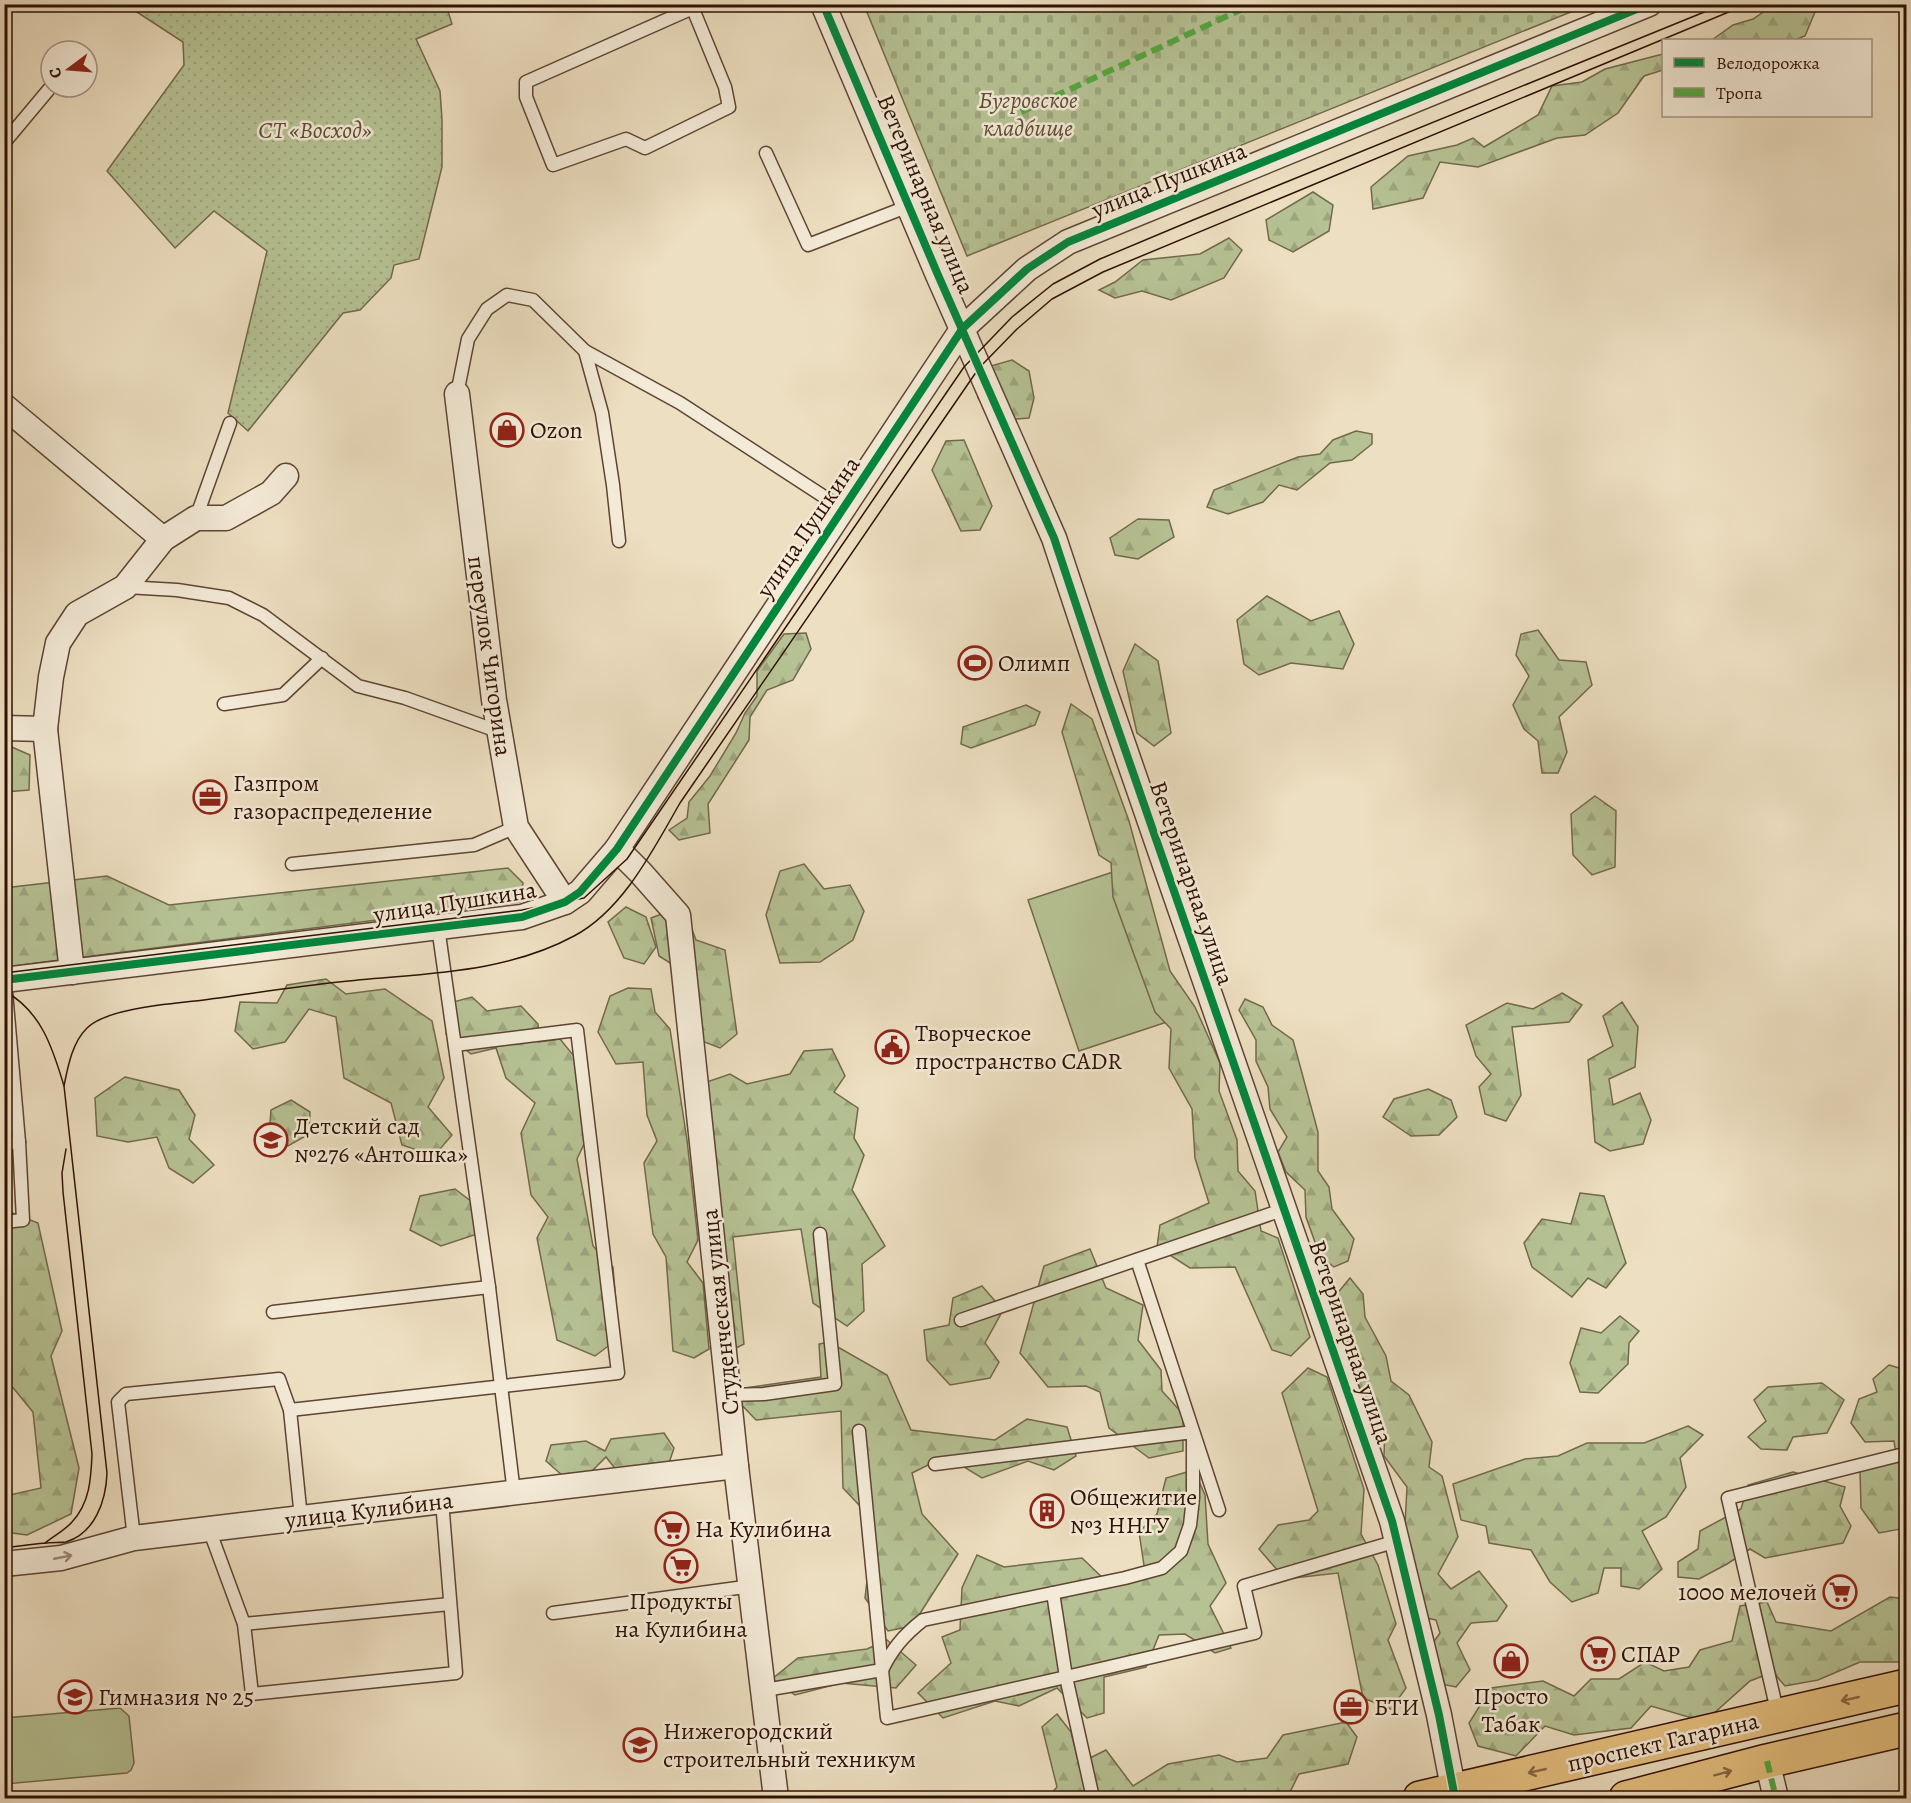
<svg xmlns="http://www.w3.org/2000/svg" width="1911" height="1803" viewBox="0 0 1911 1803" font-family="Alegreya,serif">
	<defs>
		<pattern id="forest-firs" width="22" height="20" patternUnits="userSpaceOnUse" patternTransform="scale(1.5)"><rect width="22" height="20" fill="#b6c294"/><path d="M5 1l3.5 6h-7zM16 11l3.5 6h-7z" fill="#9da67e"/></pattern>
		<pattern id="cemetery-stones" width="16" height="16" patternUnits="userSpaceOnUse" patternTransform="scale(1.5)"><rect width="16" height="16" fill="#b6c294"/><path d="M2 7V4a2 2 0 0 1 4 0v3zM10 15v-3a2 2 0 0 1 4 0v3z" fill="#9da67e"/></pattern>
		<pattern id="park-dots" width="8" height="8" patternUnits="userSpaceOnUse" patternTransform="scale(1.5)"><rect width="8" height="8" fill="#b6c294"/><path d="M2 2h.1M6 6h.1" fill="none" stroke="#9da67e" stroke-width="1.8" stroke-linecap="round"/></pattern>
	</defs>
	<rect width="100%" height="100%" fill="#eddfc1"/>
	<filter id="stains"><feTurbulence type="fractalNoise" baseFrequency=".00333" numOctaves="4"/><feColorMatrix values="0 0 0 0 .2 0 0 0 0 .09 0 0 0 0 .02 0 0 0 .5 -.17"/></filter>
	<radialGradient id="worn" r=".72"><stop offset=".6" stop-color="#630" stop-opacity="0"/><stop offset="1" stop-color="#630" stop-opacity=".3"/></radialGradient>
	<g fill="#b6c294" stroke="#72694c" stroke-width="1.5">
		<path d="M1116 871 1167 1022 1079 1051 1028 900Z"/>
		<path d="M120 1708 129 1716 134 1763 131 1770 127 1773 5 1784V1718Z"/>
	</g>
	<g fill="url(#forest-firs)" stroke="#72694c" stroke-width="1.5">
		<path d="M1775 4 1812 5 1815 12 1805 36 1794 40H1712L1733 25 1753 19Z"/>
		<path d="M1663 54V70L1644 76 1618 113 1585 135 1557 138 1478 167 1440 162 1423 198 1373 209 1371 187 1408 156 1457 145 1473 138 1484 147 1538 115 1552 86 1582 82 1605 69Z"/>
		<path d="M1313 192 1333 205 1329 231 1293 252 1269 240 1266 220Z"/>
		<path d="M1229 238 1242 250 1224 278 1171 300 1142 291 1115 298 1099 290 1115 282 1143 260 1200 254Z"/>
		<path d="M1012 360 1029 371 1034 398 1029 418 993 421 978 398 987 367Z"/>
		<path d="M1356 431 1372 434V444L1352 460 1330 463 1297 490 1279 485 1263 502 1228 514 1207 507 1214 490 1298 457 1320 454 1333 440Z"/>
		<path d="M964 440 992 506 980 530 961 531 932 470 946 441Z"/>
		<path d="M1138 519 1169 520 1174 537 1138 559 1115 555 1110 538Z"/>
		<path d="M1267 596 1311 621 1339 611 1354 644 1343 669 1291 663 1259 675 1244 664 1237 620Z"/>
		<path d="M1538 630 1559 660 1586 662 1592 685 1559 717 1567 752 1558 773H1542L1538 741 1524 729 1513 705 1529 676 1516 655 1521 634Z"/>
		<path d="M806 633 811 649 793 680 767 690 750 717 749 740 708 804 710 833 679 840 669 830 687 818 689 802 710 776 736 733 745 713 757 696V671L784 634Z"/>
		<path d="M1135 644 1158 661 1171 733 1154 746 1137 733 1123 671Z"/>
		<path d="M1071 704 1092 719 1129 821 1170 971 1195 1007 1220 1063 1219 1091 1237 1140 1238 1171 1255 1191 1261 1231 1278 1238 1310 1337 1291 1356 1272 1350 1235 1267 1190 1268 1157 1247 1160 1225 1209 1203 1195 1158 1192 1109 1169 1068 1171 1029 1155 1012 1113 897 1111 863 1099 855 1062 732Z"/>
		<path d="M1026 705 1040 712 1035 725 971 748 961 744 963 727Z"/>
		<path d="M5 744 30 755 29 790 5 792Z"/>
		<path d="M1595 796 1616 811 1615 867 1592 875 1573 855 1571 814Z"/>
		<path d="M804 864 824 889 850 885 864 911 853 940 820 962 780 963 766 915 780 871Z"/>
		<path d="M508 868 523 883 520 902 5 967 4 888 107 876 169 905Z"/>
		<path d="M683 906 696 940 725 950 737 1034 720 1048 694 1038 691 976 659 956 651 918Z"/>
		<path d="M626 907 646 917 656 947 644 964 624 958 608 922Z"/>
		<path d="M326 979 346 994 385 989 432 1021 444 1078 428 1107 452 1135 434 1156 402 1145 391 1103 344 1078 336 1017 309 1009 285 1042 253 1049 235 1031 240 1002 277 1003 287 985Z"/>
		<path d="M628 988 651 989 655 1012 670 1029 687 1140 698 1240 687 1262 703 1283 709 1349 694 1358 673 1351 666 1257 653 1234 644 1163 657 1141 647 1115 643 1062 616 1064 598 1032 610 996Z"/>
		<path d="M1562 993 1582 1005 1569 1022 1512 1027 1521 1095 1506 1121 1485 1114 1479 1087 1491 1074 1476 1056 1466 1025 1507 1003 1533 1009Z"/>
		<path d="M472 997 487 1011 521 1006 538 1024 539 1042 560 1039 587 1072 592 1127 577 1159 593 1246 613 1267 619 1338 595 1356 557 1340 537 1238 548 1217 531 1195 521 1133 535 1103 506 1078 496 1048 471 1054 446 1034 453 1002Z"/>
		<path d="M1245 999 1263 1007 1272 1025 1293 1040 1318 1132V1171L1329 1187 1332 1209 1354 1239 1348 1261 1334 1267 1320 1256 1306 1217 1305 1190 1286 1172 1278 1152 1287 1137 1270 1109 1268 1087 1256 1061V1040L1239 1010Z"/>
		<path d="M1622 1002 1638 1027 1635 1067 1609 1079 1613 1105 1640 1093 1651 1120 1643 1144 1610 1151 1595 1142 1588 1060 1613 1046 1603 1016Z"/>
		<path d="M832 1049 845 1076 834 1092 858 1108 854 1138 864 1155 852 1190 885 1246 862 1264 864 1311 847 1326 813 1303 801 1229 733 1237 744 1344 732 1350 704 1083 730 1074 747 1084 790 1074 804 1051Z"/>
		<path d="M125 1077 179 1090 195 1115 189 1139 214 1165 193 1183 169 1168 157 1137 128 1142 97 1136 95 1098Z"/>
		<path d="M1428 1089 1451 1100 1457 1117 1439 1135 1411 1136 1383 1117 1394 1099Z"/>
		<path d="M291 1100 310 1112 309 1134 288 1146 269 1136 271 1110Z"/>
		<path d="M455 1189 472 1202 477 1234 441 1246 410 1230 420 1196Z"/>
		<path d="M1580 1193 1604 1196 1626 1263 1606 1288 1588 1278 1572 1297 1532 1267 1524 1243 1542 1219 1571 1224Z"/>
		<path d="M7 1211 38 1223 62 1331 51 1356 79 1468 71 1514 27 1535 5 1532V1496L41 1488 33 1412 5 1378 4 1213Z"/>
		<path d="M1090 1249 1106 1288 1143 1305 1138 1340 1161 1370 1162 1391 1183 1414V1451L1149 1458 1109 1428 1100 1392 1086 1386 1048 1387 1020 1353 1044 1266Z"/>
		<path d="M1350 1278 1363 1294 1365 1317 1386 1356 1391 1381 1409 1395 1432 1442 1429 1467 1442 1476 1458 1537 1438 1574 1451 1589 1479 1571 1507 1606 1497 1621 1471 1623 1457 1643 1470 1670 1456 1687 1437 1683 1428 1650 1440 1633 1436 1620 1421 1617 1404 1545 1407 1487 1384 1456 1385 1428 1357 1383 1356 1357 1338 1325 1336 1295Z"/>
		<path d="M982 1286 1003 1310 985 1343 999 1362 990 1378 950 1385 927 1360 924 1330 949 1325 953 1298Z"/>
		<path d="M1620 1316 1639 1331 1629 1343 1628 1364 1598 1393 1580 1392 1570 1363 1581 1328 1601 1333Z"/>
		<path d="M829 1342 887 1375 911 1430 995 1440 1027 1419 1067 1427 1076 1456 1054 1470 1028 1461 982 1478 946 1456 912 1473 922 1514 958 1554 912 1626 888 1631 865 1598 874 1521 843 1488 841 1411 756 1420 736 1399 745 1388 821 1377 819 1344Z"/>
		<path d="M1889 1365 1906 1370V1528L1879 1533 1861 1508 1860 1471 1897 1462 1894 1441 1865 1442 1851 1423 1859 1399 1877 1392 1873 1379Z"/>
		<path d="M1308 1368 1327 1377 1364 1489 1361 1534 1378 1565 1396 1624 1388 1640 1406 1688 1391 1709 1363 1698 1338 1573 1285 1579 1259 1549 1278 1525 1309 1520 1318 1511 1282 1393Z"/>
		<path d="M1822 1383 1844 1400 1827 1433 1793 1437 1787 1450 1761 1449 1748 1437 1766 1421 1754 1400 1768 1387Z"/>
		<path d="M1688 1426 1703 1435 1680 1458 1686 1487 1666 1517 1642 1531 1662 1569 1639 1589 1621 1586V1568H1604L1598 1593 1572 1602 1550 1582 1531 1550 1489 1543 1486 1526 1461 1520 1453 1484 1525 1459 1558 1456 1587 1443H1644Z"/>
		<path d="M664 1433 674 1448 668 1466 617 1471 606 1457 591 1472 563 1476 546 1461 551 1445 586 1441 605 1451 611 1439Z"/>
		<path d="M1194 1470 1205 1495 1208 1544 1226 1583 1210 1606 1231 1648 1215 1653 1185 1634 1159 1635 1146 1667 1104 1677V1713L1087 1718 1057 1688 1019 1706 995 1701 943 1718 918 1693 951 1663 942 1637 960 1630 962 1588 977 1555 1004 1567 1082 1558 1108 1583 1145 1572 1139 1532 1157 1514 1166 1478Z"/>
		<path d="M1793 1472 1845 1487 1840 1506 1851 1526 1843 1543 1765 1558 1750 1549 1727 1564 1699 1579 1678 1577V1562L1698 1549 1700 1531 1741 1509 1748 1485Z"/>
		<path d="M1890 1597 1906 1599V1662H1860L1818 1680 1785 1686 1773 1672 1750 1681 1712 1715 1692 1718 1651 1706 1631 1728 1574 1735 1545 1726 1516 1756 1478 1746 1469 1723 1491 1688 1543 1681 1574 1696 1591 1679H1619L1645 1662 1664 1671 1689 1667 1700 1650 1732 1641 1740 1606 1767 1602 1776 1622 1831 1631Z"/>
		<path d="M887 1640 916 1665 896 1688 841 1683 795 1695 772 1679 798 1658 867 1649Z"/>
		<path d="M1057 1714 1071 1732 1087 1798H1047L1057 1787 1042 1727Z"/>
		<path d="M1346 1722 1357 1737 1348 1764 1299 1774 1288 1796 1277 1798H1098L1090 1758 1106 1750 1133 1786 1168 1764 1219 1755 1237 1762 1267 1758 1283 1735Z"/>
	</g>
	<path fill="url(#cemetery-stones)" stroke="#72694c" stroke-width="1.5" d="M864 5H1588L967 256Z"/>
	<path fill="url(#park-dots)" stroke="#72694c" stroke-width="1.5" d="M126 5H446L452 24 416 39 440 91 442 119V167L419 259 394 265 391 278 360 310 343 313 248 431 228 413 267 251 214 211 175 248 107 171 184 65 183 42Z"/>
	<g fill="none" stroke-linecap="round" stroke-linejoin="round">
		<g stroke="#5e4432" stroke-width="15">
			<g id="lane">
				<path d="M693 9 725 87 729 107 645 148 626 139 553 165 526 97V82L702 4"/>
				<path d="M4 143 50 88"/>
				<path d="M766 153 808 245 909 206"/>
				<path d="M585 351 680 403 843 509"/>
				<path d="M457 394 468 339 487 309 507 295 533 300 585 351 602 413 613 485 619 541"/>
				<path d="M196 518 230 423"/>
				<path d="M126 587 177 590 229 598 263 615 358 686 405 698 500 732"/>
				<path d="M224 704 283 695 322 658"/>
				<path d="M292 864 474 845 516 827"/>
				<path d="M438 927 489 1287 514 1493"/>
				<path d="M4 1144 19 1142 5 980"/>
				<path d="M4 1222 23 1220 19 1142"/>
				<path d="M1137 1260 1219 1510"/>
				<path d="M273 1312 489 1287"/>
				<path d="M961 1320 1285 1209"/>
				<path d="M729 1395 764 1394 835 1384 820 1234"/>
				<path d="M290 1410 301 1518"/>
				<path d="M859 1431 882 1669"/>
				<path d="M209 1529 244 1624 252 1694 456 1673 442 1501"/>
				<path d="M134 1538 118 1402 126 1394 279 1379 290 1410 618 1373 577 1030 455 1045"/>
				<path d="M553 1613 752 1586"/>
				<path d="M244 1624 450 1604"/>
				<path d="M882 1670C892 1649 904 1635 923 1620L1125 1578 1162 1568 1181 1551 1190 1525 1193 1498V1432L935 1464"/>
				<path d="M765 1690 882 1670 887 1718 1066 1677 1053 1593"/>
				<path d="M1778 1715 1728 1498 1900 1455"/>
				<path d="M1093 1798 1066 1677 1255 1633 1244 1586 1397 1541"/>
			</g>
		</g>
		<g stroke="#5e4432" stroke-width="27">
			<g id="street">
				<path d="M823 4 938 275 1054 538 1102 683 1392 1521 1439 1715 1455 1798"/>
				<path d="M457 394 494 700 516 827 565 902"/>
				<path d="M4 406 163 539"/>
				<path d="M4 728 45 729 72 972"/>
				<path d="M45 729 51 677 58 643 77 614 125 587 163 539 196 518H226L271 493 286 476"/>
				<path d="M617 849 640 872 678 915 736 1466 776 1798"/>
				<path d="M4 980 522 917 565 902 580 892 617 849 963 328 1027 269 1068 242 1649 4"/>
				<path d="M4 1564 61 1558 134 1538 736 1466"/>
				<path d="M1767 1761 1776 1798"/>
			</g>
		</g>
		<g stroke="#2f1003" stroke-width="36">
			<g id="primary">
				<path d="M1420 1798 1906 1686"/>
				<path d="M1626 1798 1767 1761 1906 1729"/>
			</g>
		</g>
		<use href="#lane" stroke="#f3ead7" stroke-width="12"/>
		<use href="#street" stroke="#f3ead7" stroke-width="24"/>
		<use href="#primary" stroke="#e6c080" stroke-width="33"/>
		<g stroke="#2f1003" stroke-width="1.5">
			<path d="M4 973 522 910 584 898 627 859 964 367 1012 317 1053 284 1100 259 1193 220 1724 4"/>
			<path d="M4 991C41 1010 53 1049 64 1086L107 1473C106 1501 95 1533 66 1542 60 1543 53 1542 47 1543 33 1544 19 1546 4 1548"/>
			<path d="M64 1086C68 1066 72 1043 87 1028 106 1009 168 1004 195 1001 243 995 291 987 339 982 418 973 502 975 574 936 623 910 653 850 680 803L979 368 1017 329 1052 299 1103 272 1748 4"/>
			<path d="M45 1543C54 1536 65 1530 72 1522 90 1503 91 1478 92 1454L63 1192 62 1173 66 1149"/>
		</g>
		<g stroke="#54a840" stroke-width="6" stroke-dasharray="12 6" stroke-linecap="butt">
			<path d="M1021 112 1253 4"/>
			<path d="M1767 1761 1776 1798"/>
		</g>
		<g stroke="#f3ead7" stroke-width="11">
			<g id="cycleway">
				<path d="M823 4 938 275 1054 538 1102 683 1392 1521 1439 1715 1455 1798"/>
				<path d="M4 980 522 917 565 902 580 892 617 849 963 328 1027 269 1068 242 1649 4"/>
			</g>
		</g>
		<use href="#cycleway" stroke="#00873e" stroke-width="8"/>
	</g>
	<defs><path id="oneway-shaft" d="M-6 0H5M1.5-3L5.5 0L1.5 3" fill="none" stroke-width="1.6" stroke-linecap="round" stroke-linejoin="round" transform="scale(1.5)"/></defs>
	<use stroke="#9b8878" href="#oneway-shaft" transform="translate(63 1557) rotate(-11)"/>
	<g stroke="#8a6842">
		<use href="#oneway-shaft" transform="translate(1850 1699) rotate(167)"/>
		<use href="#oneway-shaft" transform="translate(1537 1771) rotate(167)"/>
		<use href="#oneway-shaft" transform="translate(1723 1773) rotate(-15)"/>
	</g>
	<defs>
		<g id="shop-ring" transform="scale(1.725)"><circle r="9.5" fill="#f3ead7" stroke="#8f2418" stroke-width="1.5"/><path d="M-5-2.5h2.3a2.7 3.5 0 0 1 5.4 0H5L5.5 6h-11ZM-1.5-2.5h3a1.5 2.3 0 0 0-3 0Z" fill="#8f2418"/></g>
		<g id="stadium-ring" transform="scale(1.725)"><circle r="9.5" fill="#f3ead7" stroke="#8f2418" stroke-width="1.5"/><path d="M0-5a6.5 5 0 1 0 0 10a6.5 5 0 1 0 0-10ZM-3.5-1.8h7v3.6h-7Z" fill="#8f2418"/></g>
		<g id="office-ring" transform="scale(1.725)"><circle r="9.5" fill="#f3ead7" stroke="#8f2418" stroke-width="1.5"/><path d="M-6-3h4V-5.5h4V-3h4V5H-6ZM-1-4.5V-3h2v-1.5ZM-6 0V1H6V0Z" fill="#8f2418"/></g>
		<g id="civic-ring" transform="scale(1.725)"><circle r="9.5" fill="#f3ead7" stroke="#8f2418" stroke-width="1.5"/><path d="M-.6-6.5H3V-4.5H.6V-3L4-1V1h2V6H-6V1h2V-1L-.6-3ZM-1.2 2.5V6h2.4V2.5Z" fill="#8f2418"/></g>
		<g id="school-ring" transform="scale(1.725)"><circle r="9.5" fill="#f3ead7" stroke="#8f2418" stroke-width="1.5"/><path d="M0-5L7-2L0 1L-7-2ZM-4 1L0 2.5L4 1V4Q0 6-4 4Z" fill="#8f2418"/></g>
		<g id="building-ring" transform="scale(1.725)"><circle r="9.5" fill="#f3ead7" stroke="#8f2418" stroke-width="1.5"/><path d="M-4-6H4V6H1V3H-1V6H-4ZM-2.5-4.3h1.7v1.8h-1.7ZM.8-4.3h1.7v1.8H.8ZM-2.5-1h1.7V.8h-1.7ZM.8-1h1.7V.8H.8Z" fill="#8f2418"/></g>
		<g id="supermarket-ring" transform="scale(1.725)"><circle r="9.5" fill="#f3ead7" stroke="#8f2418" stroke-width="1.5"/><path d="M-6-5.5h2.5l.6 2H6L4.5 2H-2.5L-4.4-4H-6ZM-1.5 3.2a1.3 1.3 0 1 0 .1 0ZM3 3.2a1.3 1.3 0 1 0 .1 0Z" fill="#8f2418"/></g>
		<g id="university-ring" transform="scale(1.725)"><circle r="9.5" fill="#f3ead7" stroke="#8f2418" stroke-width="1.5"/><path d="M0-5L7-2L0 1L-7-2ZM-4 1L0 2.5L4 1V4Q0 6-4 4Z" fill="#8f2418"/></g>
	</defs>
	<g fill-rule="evenodd">
		<use href="#shop-ring" x="507" y="430"/>
		<use href="#stadium-ring" x="975" y="663"/>
		<use href="#office-ring" x="210" y="797"/>
		<use href="#civic-ring" x="892" y="1047"/>
		<use href="#school-ring" x="271" y="1140"/>
		<use href="#building-ring" x="1047" y="1511"/>
		<use href="#supermarket-ring" x="672" y="1529"/>
		<use href="#supermarket-ring" x="681" y="1566"/>
		<use href="#supermarket-ring" x="1840" y="1592"/>
		<use href="#supermarket-ring" x="1598" y="1654"/>
		<use href="#shop-ring" x="1511" y="1661"/>
		<use href="#school-ring" x="75" y="1697"/>
		<use href="#office-ring" x="1351" y="1707"/>
		<use href="#university-ring" x="640" y="1745"/>
	</g>
	<g text-anchor="middle" stroke-width="5" stroke-linejoin="round" paint-order="stroke">
		<g font-size="24" font-style="italic" fill="#5e4e36" stroke="#f3ead7">
			<text x="1028" y="108">Бугровское<tspan x="1028" dy="28">кладбище</tspan></text>
			<text x="315" y="138">СТ «Восход»</text>
		</g>
		<g font-size="24" fill="#2f1003" stroke="#f3ead7">
			<text transform="translate(1169 180) rotate(-22)" y="8">улица Пушкина</text>
			<text transform="translate(926 194) rotate(67)" y="8">Ветеринарная улица</text>
			<text transform="translate(808 527) rotate(-56)" y="8">улица Пушкина</text>
			<text transform="translate(490 656) rotate(82)" y="8">переулок Чигорина</text>
			<text transform="translate(1192 883) rotate(71)" y="8">Ветеринарная улица</text>
			<text transform="translate(455 902) rotate(-9)" y="8">улица Пушкина</text>
			<text transform="translate(720 1312) rotate(-96)" y="8">Студенческая улица</text>
			<text transform="translate(1351 1342) rotate(71)" y="8">Ветеринарная улица</text>
			<text transform="translate(369 1510) rotate(-7)" y="8">улица Кулибина</text>
			<text transform="translate(1663 1742) rotate(-13)" y="8">проспект Гагарина</text>
		</g>
		<g font-size="24" fill="#2f1003" stroke="#f3ead7" text-anchor="start">
			<text x="530" y="438">Ozon</text>
			<text x="998" y="671">Олимп</text>
			<text x="233" y="791">Газпром<tspan x="233" dy="28">газораспределение</tspan></text>
			<text x="915" y="1041">Творческое<tspan x="915" dy="28">пространство CADR</tspan></text>
			<text x="294" y="1134">Детский сад<tspan x="294" dy="28">№276 «Антошка»</tspan></text>
			<text x="1070" y="1505">Общежитие<tspan x="1070" dy="28">№3 ННГУ</tspan></text>
			<text x="695" y="1537">На Кулибина</text>
			<text x="1817" y="1600" text-anchor="end">1000 мелочей</text>
			<text x="681" y="1609" text-anchor="middle">Продукты<tspan x="681" dy="28">на Кулибина</tspan></text>
			<text x="1621" y="1662">СПАР</text>
			<text x="1511" y="1704" text-anchor="middle">Просто<tspan x="1511" dy="28">Табак</tspan></text>
			<text x="98" y="1705">Гимназия № 25</text>
			<text x="1374" y="1715">БТИ</text>
			<text x="663" y="1739">Нижегородский<tspan x="663" dy="28">строительный техникум</tspan></text>
		</g>
	</g>
	<rect width="1911" height="1803" fill="none" stroke="#eddfc1" stroke-width="24"/>
	<rect x="6" y="6" width="1899" height="1791" fill="none" stroke="#2f1003" stroke-width="3"/>
	<rect x="12" y="12" width="1887" height="1779" fill="none" stroke="#2f1003" stroke-width="1.5"/>
	<rect x="1662" y="39" width="210" height="78" fill="#f3ead7" stroke="#a59382" stroke-width="1.5"/>
	<rect x="1674" y="58" width="30" height="9" fill="#00873e" stroke="#a59382" stroke-width="1.5"/>
	<text x="1716" y="69" font-size="18" fill="#2f1003">Велодорожка</text>
	<rect x="1674" y="88" width="30" height="9" fill="#54a840" stroke="#a59382" stroke-width="1.5"/>
	<text x="1716" y="99" font-size="18" fill="#2f1003">Тропа</text>
	<g transform="translate(69 69) rotate(254)"><circle r="28" fill="#f3ead7" stroke="#a59382" stroke-width="1.5"/>
	<path d="M0-4.5L10 22L0 15L-10 22Z" fill="#8f2418"/>
	<text y="-9" font-size="16" font-weight="bold" text-anchor="middle" fill="#2f1003">С</text>
	</g>
	<rect width="100%" height="100%" filter="url(#stains)"/>
	<rect width="100%" height="100%" fill="url(#worn)"/>
</svg>
